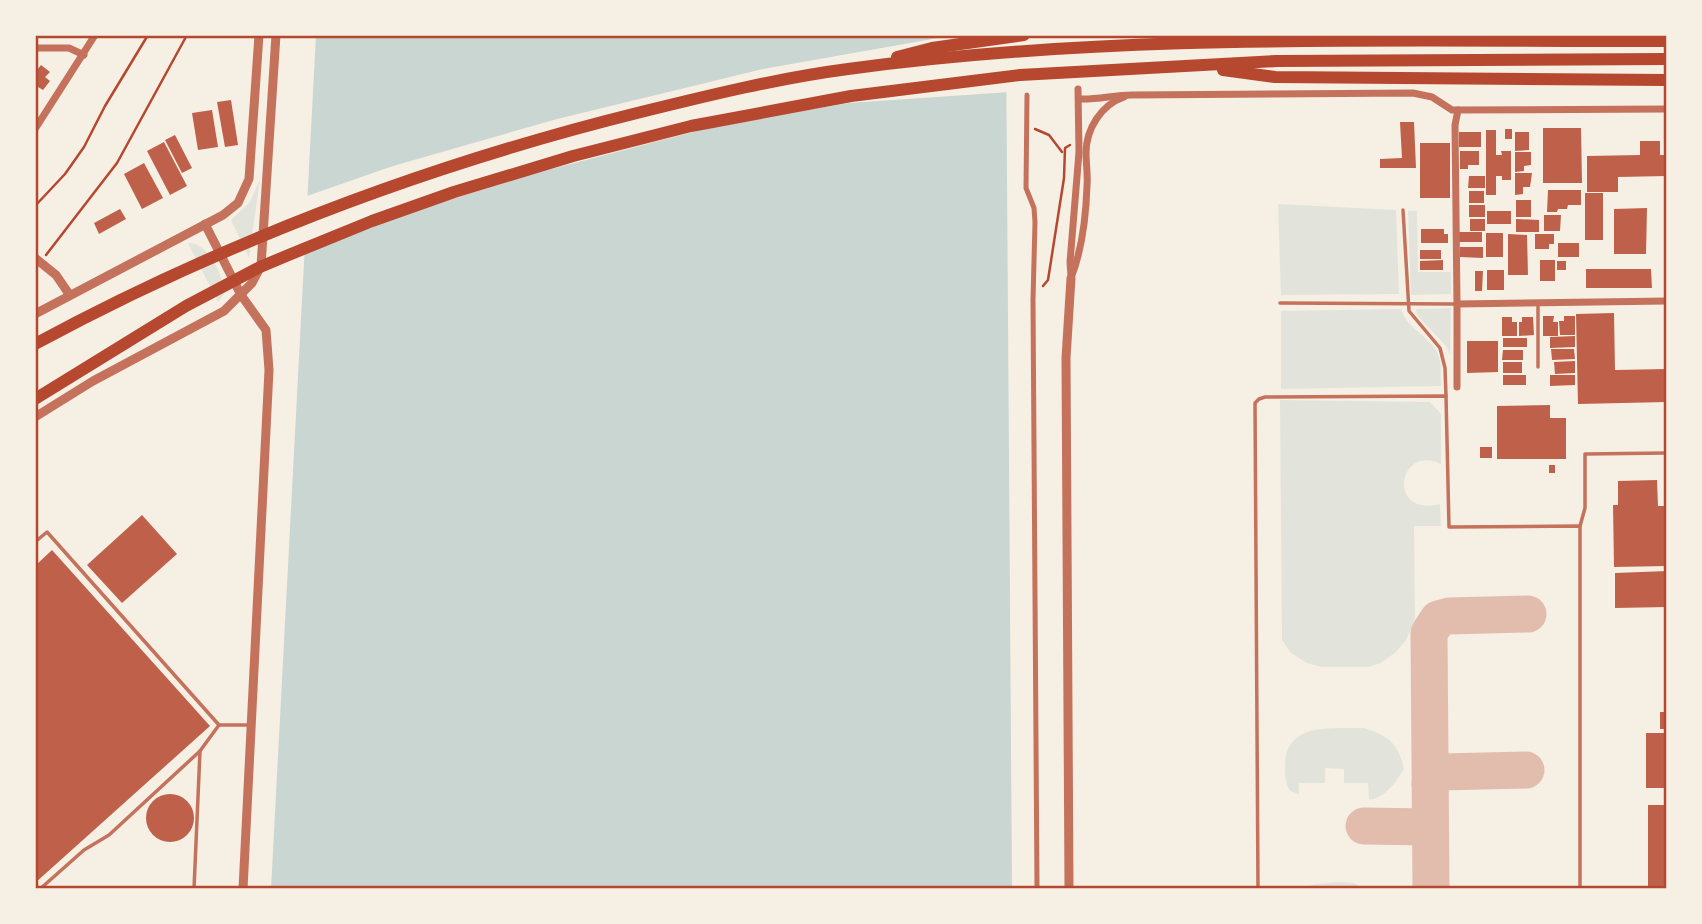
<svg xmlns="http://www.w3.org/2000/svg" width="1702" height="924" viewBox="0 0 1702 924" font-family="'Crimson Pro',serif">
	<rect width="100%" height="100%" fill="#f6efe4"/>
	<g fill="#e2e4dc">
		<path d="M260 179 249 258 231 220 250 202Z"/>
		<path d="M1278 204 1396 210 1399 294 1281 295Z"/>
		<path d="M1408 211H1417L1418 272H1451V294L1411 295Z"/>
		<path d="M188 243C209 243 223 275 224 294L218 302Z"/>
		<path d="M1451 308 1450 354 1446 346 1417 315 1416 309Z"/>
		<path d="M1401 309C1407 330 1433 337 1439 357 1442 366 1440 377 1441 386L1281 389V311Z"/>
		<path d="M1280 400 1430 402 1441 414V464C1399 443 1385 517 1440 504L1441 526H1414L1415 619 1406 640 1396 652 1381 663 1368 667H1322L1307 663 1291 653 1282 640Z"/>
		<path d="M1364 728C1389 736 1398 743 1404 769 1395 783 1386 797 1369 800L1368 783H1344V769L1325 768V783H1299V794L1290 791C1285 781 1285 776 1285 765 1286 721 1333 729 1364 728Z"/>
		<path d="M1339 882 1353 883 1365 889H1298L1316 884Z"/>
	</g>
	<path fill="#c9d6d2" d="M316 35H1006L1012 889H271Z"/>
	<path fill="#f6efe4" d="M955 35H1009L1010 92 849 103 720 125 517 178 375 224 301 254 304 197 393 166 557 119 763 69Z"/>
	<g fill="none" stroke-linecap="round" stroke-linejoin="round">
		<g stroke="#e2bdae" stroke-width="37">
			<path d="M1430 784 1432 778 1441 772 1526 770"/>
			<path d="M1364 826 1430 827"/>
			<path d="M1431 889 1429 633 1438 619 1449 616 1528 614"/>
		</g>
	</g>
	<g fill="#bf614a">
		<path d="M41 65 50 72 45 77 50 81 43 90 38 87 35 91V69L37 70Z"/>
		<path d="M231 100 238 145 225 147 217 102Z"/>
		<path d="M212 110 218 147 198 150 192 113Z"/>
		<path d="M1400 122H1414L1416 168H1380V159L1402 158Z"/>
		<path d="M1543 128H1581L1582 183H1543Z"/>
		<rect x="1505" y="129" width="7" height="10"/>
		<path d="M1486 130H1496V155H1502L1501 151H1511V180H1502V176H1496V195H1486Z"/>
		<rect x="1459" y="132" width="22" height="15"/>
		<path d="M1515 132H1529V150L1515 151Z"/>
		<path d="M175 135 192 168 182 173 165 140Z"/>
		<path d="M1640 141H1660V155H1667V176L1618 177V192H1587V156L1640 155Z"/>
		<path d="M164 142 187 186 170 195 147 151Z"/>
		<rect x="1420" y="143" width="30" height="55"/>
		<path d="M1460 151H1479V165H1468V169H1460Z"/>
		<path d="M1515 152H1531V165L1524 166V171L1515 172Z"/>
		<path d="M144 163 163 198 142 209 124 174Z"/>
		<path d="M1515 173H1532L1530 187H1523V194L1515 195Z"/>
		<path d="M1469 176H1485V188H1468Z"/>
		<path d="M1548 190H1581V205H1568L1567 209H1558L1557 212H1547Z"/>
		<rect x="1469" y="191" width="15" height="12"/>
		<rect x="1585" y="193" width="18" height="47"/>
		<rect x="1516" y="200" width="15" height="17"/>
		<rect x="1469" y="205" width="16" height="12"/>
		<path d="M1647 208 1646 254H1614V209Z"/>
		<path d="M120 209 126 219 99 234 94 223Z"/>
		<rect x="1487" y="211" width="24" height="13"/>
		<path d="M1544 215H1561L1560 231H1544Z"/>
		<rect x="1470" y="219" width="15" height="12"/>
		<path d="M1516 219 1539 220V232H1516Z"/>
		<path d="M1421 229H1444V234H1448V243H1421Z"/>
		<rect x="1458" y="232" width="24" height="10"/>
		<rect x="1486" y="233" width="17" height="24"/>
		<path d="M1508 234 1527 235 1528 275H1508Z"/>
		<path d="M1535 234H1554V244H1549V249H1535Z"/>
		<rect x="1558" y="243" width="21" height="14"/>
		<path d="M1460 247H1483V258L1460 257Z"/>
		<rect x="1420" y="250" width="21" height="9"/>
		<path d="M1443 260V270H1420V261Z"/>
		<rect x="1540" y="260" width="15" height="21"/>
		<rect x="1557" y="261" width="9" height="9"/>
		<path d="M1586 269H1651L1652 288H1586Z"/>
		<rect x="1487" y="270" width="17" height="20"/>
		<path d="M1475 271H1483L1482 291H1475Z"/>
		<path d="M1614 313 1615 370 1667 369V402L1578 404 1576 314Z"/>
		<path d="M1543 316H1554L1553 322H1558V336H1543Z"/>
		<path d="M1564 316H1575V335H1560L1559 321H1564Z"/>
		<path d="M1502 317H1512V322H1517V336H1502Z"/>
		<path d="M1522 317H1533L1534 335 1519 336V322H1522Z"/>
		<path d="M1575 336V347L1550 348V337Z"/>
		<rect x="1503" y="338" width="24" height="9"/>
		<path d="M1467 341H1498V372L1467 373Z"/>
		<path d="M1551 349H1574L1575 359 1552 360Z"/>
		<path d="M1503 350H1523V360H1502Z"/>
		<path d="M1575 361V373L1555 374 1554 362Z"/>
		<rect x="1503" y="362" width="19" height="11"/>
		<rect x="1503" y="375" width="23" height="10"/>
		<path d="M1550 375H1575V385L1550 386Z"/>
		<path d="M1550 405V418H1566V459H1497V406Z"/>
		<rect x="1480" y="447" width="12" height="11"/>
		<rect x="1549" y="465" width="6" height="8"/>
		<path d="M1657 480 1658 506H1667V566L1614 567 1613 505H1618V481Z"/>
		<path d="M142 515 177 554 122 603 87 565Z"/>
		<path d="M52 550 210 726 35 883V566Z"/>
		<path d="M1667 571V607L1615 608V573Z"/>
		<rect x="1660" y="712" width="7" height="17"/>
		<rect x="1646" y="733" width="21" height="55"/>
		<circle cx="170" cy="818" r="24"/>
		<rect x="1648" y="805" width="19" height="84"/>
	</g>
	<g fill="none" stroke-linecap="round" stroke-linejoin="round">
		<g stroke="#b5482f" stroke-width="2.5">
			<path d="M1035 129 1049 135 1062 152"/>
			<path d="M35 206 65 174 84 147 105 106 148 35"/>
			<path d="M46 255 117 163 187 35"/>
			<path d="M1043 286 1048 280 1064 178 1065 148 1070 145"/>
		</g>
		<g stroke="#c5725c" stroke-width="3.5">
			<path d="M1403 210 1409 311 1440 348 1445 368 1446 396"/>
			<path d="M1280 303 1455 304"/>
			<path d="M1538 303V367"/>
			<path d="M1580 526 1585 508V454L1667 453"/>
			<path d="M35 542 47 532 219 725 200 751 109 835 84 850 40 889"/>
			<path d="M219 725H248"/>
			<path d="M194 889 200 751"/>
			<path d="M1258 889 1255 403 1259 399 1265 397 1446 396 1449 527 1580 526V889"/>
		</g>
		<path stroke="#c5725c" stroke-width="5" d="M1027 95 1026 188 1034 208 1035 222 1033 300 1037 889"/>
		<g stroke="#c5725c" stroke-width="7">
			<path d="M35 48H69L84 55"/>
			<path d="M1079 99C1097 100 1114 95 1131 95L1413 93 1432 97 1452 110 1667 109"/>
			<path d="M1458 110 1455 125 1457 304 1667 301"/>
			<path d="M35 129 95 35"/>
			<path d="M1071 276 1070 262 1079 152 1078 89"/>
			<path d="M1071 278C1082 250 1086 216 1087 186 1088 175 1086 164 1086 153 1086 129 1101 105 1124 97"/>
			<path d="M1457 387V304"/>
		</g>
		<g stroke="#c5725c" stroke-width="9">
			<path d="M205 224 241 295 266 330 269 370 243 889"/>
			<path d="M35 258 56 275 69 294"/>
			<path d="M35 314 223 215 238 203 249 179 259 35"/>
			<path d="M35 417 93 381 224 311 252 283 261 266 276 35"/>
			<path d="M1069 889 1066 358 1071 278"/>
		</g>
		<g stroke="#b5482f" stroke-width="12">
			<path d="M897 57 932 48 1024 35"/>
			<path d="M1223 70 1275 77 1667 80"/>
			<path d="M35 344C226 241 431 164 641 112 710 95 779 78 848 69 1120 32 1394 42 1667 41"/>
			<path d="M35 399 186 306 260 267 291 254 372 221 454 192 573 156 691 126 851 96 1020 75 1277 61 1667 59"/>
		</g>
	</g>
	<rect width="1702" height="924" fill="none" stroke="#f6efe4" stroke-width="74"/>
	<rect x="37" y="37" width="1628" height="850" fill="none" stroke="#b5482f" stroke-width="2.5"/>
</svg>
